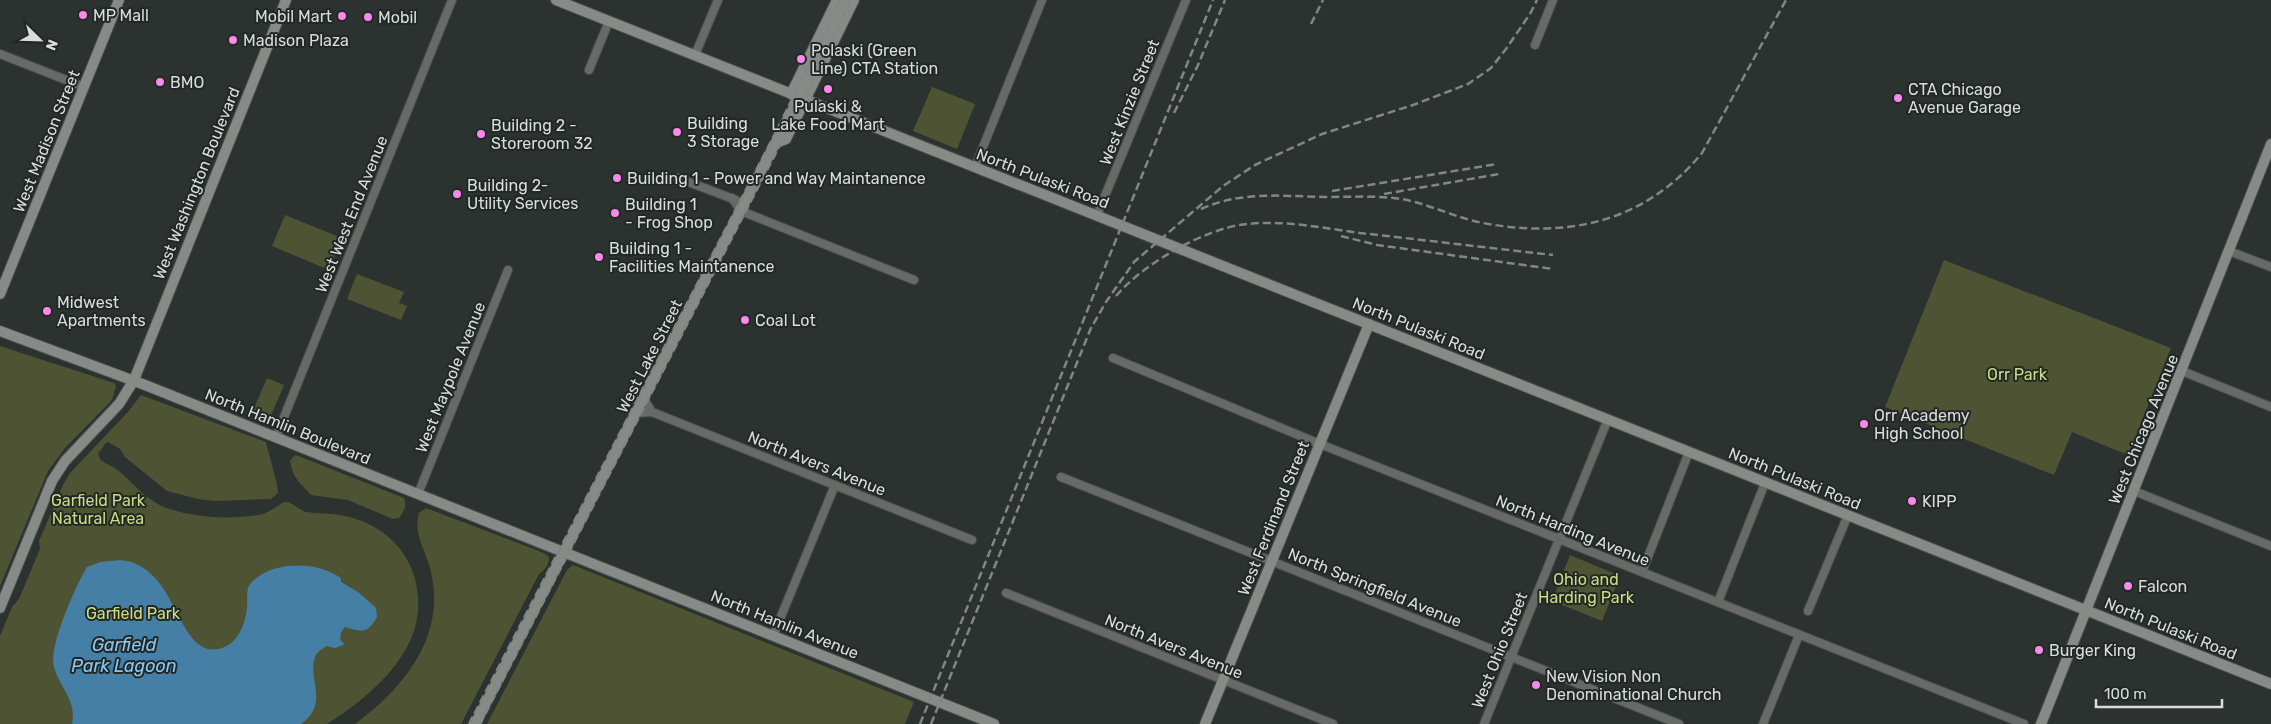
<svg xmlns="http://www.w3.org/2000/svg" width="2271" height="724" viewBox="0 0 2271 724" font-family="Rubik,sans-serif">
	<rect width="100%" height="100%" fill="#2b3230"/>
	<g fill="#4e5433">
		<path d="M932 87 975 104 957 149 913 131Z"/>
		<path d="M285 215 342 238 329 270 272 246Z"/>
		<path d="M1944 260 2171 348 2128 455 2072 432 2054 475 1885 407Z"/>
		<path d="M357 274 404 292 399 303 407 306 401 320 347 299Z"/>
		<path d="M0 346 114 383 116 386 112 400 65 448 48 471 0 586Z"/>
		<path d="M267 378 284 385 269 420 252 413Z"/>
		<path d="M141 395 266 442C268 451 279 488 278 493L271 499 214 501 198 499 167 491 125 457 120 449 108 442 105 444 98 454 100 459C105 464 113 466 119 471 135 485 149 503 170 509 198 518 234 520 263 514 271 512 281 502 286 502 292 502 299 510 306 512 317 514 329 513 340 515 388 523 421 560 418 609 416 658 366 700 327 724H0V636L12 607 19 599 40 549 39 541 63 485 70 473 127 413Z"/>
		<path d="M296 455 404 498C407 506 404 512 399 518L393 519 348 500 311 495 298 481 293 473 290 462 292 458Z"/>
		<path d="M426 508 544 553 549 557C549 565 545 570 539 574L461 724H355C405 687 448 634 430 568 425 549 413 533 419 513Z"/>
		<path d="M1570 555 1620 576 1602 621 1552 601Z"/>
		<path d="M573 565 914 702 905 724H487L567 570Z"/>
	</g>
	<path fill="#467fa6" d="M120 560C179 565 175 656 218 649 237 646 245 625 247 608 248 600 245 590 251 583 272 560 317 561 341 578V582L358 592 376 608 377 617C367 634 363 632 345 627L341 632 340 640 344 643 343 645 335 648 326 646C322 649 317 652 315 657 307 679 330 704 301 724H72C77 700 60 688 54 667 48 647 76 585 87 567L101 562Z"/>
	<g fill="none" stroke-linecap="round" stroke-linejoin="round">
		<g stroke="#474d4c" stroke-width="10">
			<g id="street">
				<path d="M1535 45 1553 0"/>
				<path d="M0 54 84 87"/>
				<path d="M695 55 718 0"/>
				<path d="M589 70 609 21"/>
				<path d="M975 167 1042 0"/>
				<path d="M678 178 736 200"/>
				<path d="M732 198 741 211 914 280"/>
				<path d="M1097 215 1186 0"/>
				<path d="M2229 251 2271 267"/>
				<path d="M1113 358 1320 444 2024 724"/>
				<path d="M2182 371 2271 407"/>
				<path d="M652 412 972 540"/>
				<path d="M636 413 652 412 644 399"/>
				<path d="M276 437 452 0"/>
				<path d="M1061 477 1679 724"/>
				<path d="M2134 491 2271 546"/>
				<path d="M418 494 508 270"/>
				<path d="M1642 572 1689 452"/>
				<path d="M1006 593 1333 724"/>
				<path d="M1718 602 1765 483"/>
				<path d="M1808 611 1848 515"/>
				<path d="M773 636 835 485"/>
				<path d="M1484 724 1608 419"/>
				<path d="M1763 724 1799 635"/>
			</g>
		</g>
		<g stroke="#474d4c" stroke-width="12">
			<g id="secondary">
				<path d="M556 0 2271 684"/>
				<path d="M791 94 837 0"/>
				<path d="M776 143 786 139 854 0"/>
				<path d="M0 294 119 0"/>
				<path d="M0 331 145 385 994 724"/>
				<path d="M0 608 52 481 65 461 119 404 134 380 286 0"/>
				<path d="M475 724 794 107 815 60 846 0"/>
				<path d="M1205 724 1369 324"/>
				<path d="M2041 724 2271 144"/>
			</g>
		</g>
		<use href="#street" stroke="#686a68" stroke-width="8"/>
		<use href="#secondary" stroke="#878b87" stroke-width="10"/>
		<g stroke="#828786" stroke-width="2.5" stroke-dasharray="8 4" stroke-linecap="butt">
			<path d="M1311 24 1323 0"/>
			<path d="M1174 113 1198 65 1225 0"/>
			<path d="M1332 191 1497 164"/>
			<path d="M1384 194 1499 174"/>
			<path d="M1201 209C1241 191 1282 196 1324 197 1352 197 1380 195 1407 200 1433 206 1457 218 1483 223 1568 239 1645 222 1702 153L1786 0"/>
			<path d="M1341 236 1377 245 1553 269"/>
			<path d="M1116 296C1143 264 1205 228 1247 224 1284 220 1324 228 1360 233 1424 240 1489 248 1553 255"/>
			<path d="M469 724 778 128 840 0"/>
			<path d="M480 724 794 118 851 0"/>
			<path d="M920 724 1213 0"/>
			<path d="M931 724 1091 328 1106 302 1134 262 1223 186 1255 165 1322 134 1413 105 1468 84 1491 68 1506 49 1530 14 1537 0"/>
		</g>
	</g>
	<g fill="#f888ea" stroke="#212826" stroke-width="2">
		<circle cx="83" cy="15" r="5"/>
		<circle cx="342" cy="16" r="5"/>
		<circle cx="368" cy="17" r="5"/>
		<circle cx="233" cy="40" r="5"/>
		<circle cx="801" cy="59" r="5"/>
		<circle cx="160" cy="82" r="5"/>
		<circle cx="828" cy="89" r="5"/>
		<circle cx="1898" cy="98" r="5"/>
		<circle cx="677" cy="132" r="5"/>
		<circle cx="481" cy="134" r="5"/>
		<circle cx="617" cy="178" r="5"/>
		<circle cx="457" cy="194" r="5"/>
		<circle cx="615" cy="213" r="5"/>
		<circle cx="599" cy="257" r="5"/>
		<circle cx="47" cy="311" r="5"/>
		<circle cx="745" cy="320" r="5"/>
		<circle cx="1864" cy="424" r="5"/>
		<circle cx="1912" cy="501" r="5"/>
		<circle cx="2128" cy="586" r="5"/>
		<circle cx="2039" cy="650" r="5"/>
		<circle cx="1536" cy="685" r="5"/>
	</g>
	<g text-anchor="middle" stroke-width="4" stroke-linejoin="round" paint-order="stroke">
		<g font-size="16" fill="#d9dddc" stroke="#212826" text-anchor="start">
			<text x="93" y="21">MP Mall</text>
			<text x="332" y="22" text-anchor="end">Mobil Mart</text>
			<text x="378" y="23">Mobil</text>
			<text x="243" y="46">Madison Plaza</text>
			<text x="811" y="56">Polaski (Green<tspan x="811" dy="18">Line) CTA Station</tspan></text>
			<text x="170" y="88">BMO</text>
			<text x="1908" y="95">CTA Chicago<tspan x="1908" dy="18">Avenue Garage</tspan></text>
			<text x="828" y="112" text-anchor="middle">Pulaski &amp;<tspan x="828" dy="18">Lake Food Mart</tspan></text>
			<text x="687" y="129">Building<tspan x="687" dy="18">3 Storage</tspan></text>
			<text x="491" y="131">Building 2 -<tspan x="491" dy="18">Storeroom 32</tspan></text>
			<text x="627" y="184">Building 1 - Power and Way Maintanence</text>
			<text x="467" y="191">Building 2-<tspan x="467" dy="18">Utility Services</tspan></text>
			<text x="625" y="210">Building 1<tspan x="625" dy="18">- Frog Shop</tspan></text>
			<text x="609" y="254">Building 1 -<tspan x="609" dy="18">Facilities Maintanence</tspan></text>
			<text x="57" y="308">Midwest<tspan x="57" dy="18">Apartments</tspan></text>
			<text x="755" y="326">Coal Lot</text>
			<text x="1874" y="421">Orr Academy<tspan x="1874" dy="18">High School</tspan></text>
			<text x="1922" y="507">KIPP</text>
			<text x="2138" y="592">Falcon</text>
			<text x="2049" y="656">Burger King</text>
			<text x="1546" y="682">New Vision Non<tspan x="1546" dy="18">Denominational Church</tspan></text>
		</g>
		<g font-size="16" fill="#d9dddc" stroke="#212826">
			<text transform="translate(1129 102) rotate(-68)" y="6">West Kinzie Street</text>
			<text transform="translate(46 141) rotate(-68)" y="6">West Madison Street</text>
			<text transform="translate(1043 178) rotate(21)" y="6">North Pulaski Road</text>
			<text transform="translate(196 183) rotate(-68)" y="6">West Washington Boulevard</text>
			<text transform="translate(351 214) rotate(-68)" y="6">West West End Avenue</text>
			<text transform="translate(1419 328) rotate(22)" y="6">North Pulaski Road</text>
			<text transform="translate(649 356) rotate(-63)" y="6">West Lake Street</text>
			<text transform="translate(450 377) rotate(-68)" y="6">West Maypole Avenue</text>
			<text transform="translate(288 426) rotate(22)" y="6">North Hamlin Boulevard</text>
			<text transform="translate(2143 429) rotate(-68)" y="6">West Chicago Avenue</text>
			<text transform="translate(817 463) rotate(22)" y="6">North Avers Avenue</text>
			<text transform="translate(1795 478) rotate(22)" y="6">North Pulaski Road</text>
			<text transform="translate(1273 518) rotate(-68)" y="6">West Ferdinand Street</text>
			<text transform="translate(1573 530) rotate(22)" y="6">North Harding Avenue</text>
			<text transform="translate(1375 587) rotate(22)" y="6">North Springfield Avenue</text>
			<text transform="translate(785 624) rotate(22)" y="6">North Hamlin Avenue</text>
			<text transform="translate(2171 628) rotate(22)" y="6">North Pulaski Road</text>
			<text transform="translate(1174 646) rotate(22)" y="6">North Avers Avenue</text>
			<text transform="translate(1499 650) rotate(-68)" y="6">West Ohio Street</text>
		</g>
		<g font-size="16" fill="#cbdc83" stroke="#212826">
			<text x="2017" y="380">Orr Park</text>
			<text x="98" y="506">Garfield Park<tspan x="98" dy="18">Natural Area</tspan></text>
			<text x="1586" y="585">Ohio and<tspan x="1586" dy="18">Harding Park</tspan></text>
			<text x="133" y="619">Garfield Park</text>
		</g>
		<g font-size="18" font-style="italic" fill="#87c8f5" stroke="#212826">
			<text x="124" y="651">Garfield<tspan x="124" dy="21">Park Lagoon</tspan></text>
		</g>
	</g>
	<g transform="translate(40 40) rotate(113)" stroke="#212826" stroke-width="4" paint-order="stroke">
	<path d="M0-4L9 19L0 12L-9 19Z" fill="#d9dddc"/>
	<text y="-8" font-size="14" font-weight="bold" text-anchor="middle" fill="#d9dddc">N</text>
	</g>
	<path d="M2096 699v8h126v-8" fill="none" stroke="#d9dddc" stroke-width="2.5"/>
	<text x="2104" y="699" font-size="15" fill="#d9dddc" stroke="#212826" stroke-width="4" paint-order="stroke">100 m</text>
</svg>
